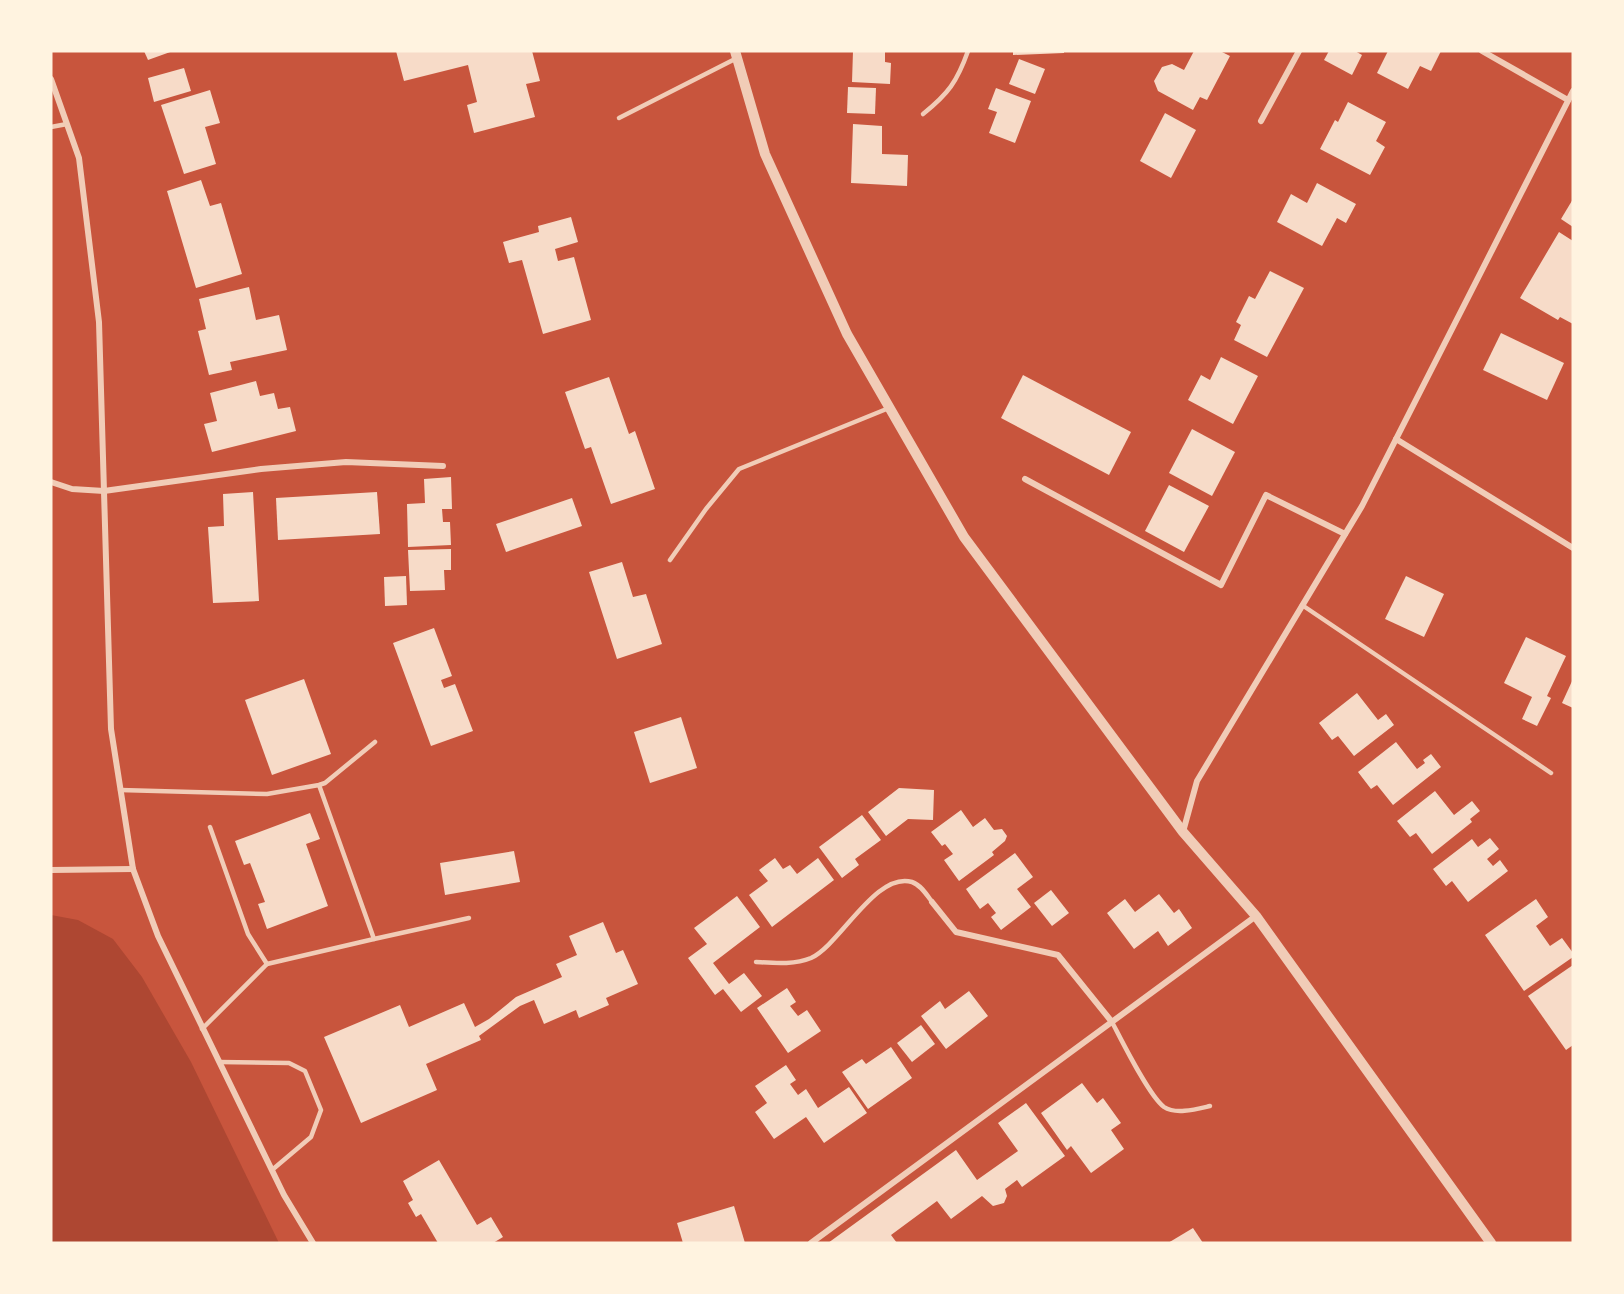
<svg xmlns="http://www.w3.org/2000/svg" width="1624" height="1294" viewBox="0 0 1624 1294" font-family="Overpass,sans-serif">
	<rect width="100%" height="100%" fill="#c8553d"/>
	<path fill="#ae4732" d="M51 915 78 920 113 939 142 977 191 1062 279 1243H51Z"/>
	<g fill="#f7dbc8">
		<path d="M144 51H173L148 60Z"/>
		<path d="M396 51H532L540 81 526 84 535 117 474 133 467 105 477 102 468 65 404 81Z"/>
		<path d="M853 51H885V62L891 63 890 84 852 82Z"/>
		<path d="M1013 51H1064V53L1013 55Z"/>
		<path d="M1194 51H1220L1230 56 1207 100 1200 97 1193 110 1158 91 1154 81 1162 67 1172 64 1184 70Z"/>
		<path d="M1329 51H1355L1362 55 1352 75 1324 60Z"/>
		<path d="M1388 51H1441L1431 71 1420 66 1408 89 1377 73Z"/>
		<path d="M1019 59 1045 69 1035 94 1009 84Z"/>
		<path d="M184 68 191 91 154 102 148 78Z"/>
		<path d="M848 87 876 88 875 114 847 113Z"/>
		<path d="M996 88 1031 101 1015 143 989 133 997 112 988 109Z"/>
		<path d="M210 90 220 123 205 127 216 164 184 174 161 105Z"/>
		<path d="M1348 102 1386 122 1376 141 1385 147 1370 175 1320 149 1335 120 1338 122Z"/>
		<path d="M1165 113 1196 130 1171 178 1140 161Z"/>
		<path d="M853 124 882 126V154L908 155 907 186 851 183Z"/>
		<path d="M201 180 210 206 221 203 242 274 196 288 167 191Z"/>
		<path d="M1317 183 1356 204 1346 223 1337 218 1322 246 1277 222 1291 194 1307 203Z"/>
		<path d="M1573 199V227L1561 219Z"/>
		<path d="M571 217 578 242 555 249 558 261 574 257 591 320 543 334 522 260 509 263 503 242 539 232 538 226Z"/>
		<path d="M1559 232 1573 241V324L1560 317 1558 320 1520 298Z"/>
		<path d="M1270 271 1304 288 1267 357 1234 340 1241 325 1236 322 1249 296 1255 299Z"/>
		<path d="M249 287 256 320 279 315 287 350 230 362 232 370 209 375 198 331 206 329 199 299Z"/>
		<path d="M1501 333 1564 363 1547 400 1483 370Z"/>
		<path d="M1221 357 1258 376 1233 424 1188 400 1201 375 1210 380Z"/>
		<path d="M1023 375 1131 432 1109 475 1001 418Z"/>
		<path d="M609 377 629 434 635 431 655 489 611 504 591 447 585 449 565 392Z"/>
		<path d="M256 381 260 396 274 393 278 409 290 407 296 431 212 452 204 424 217 421 210 393Z"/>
		<path d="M1192 429 1235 452 1212 496 1169 473Z"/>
		<path d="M451 477 452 509H442L443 522H450L451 545 408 547 407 504 425 503 424 479Z"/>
		<path d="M1169 485 1209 506 1184 552 1145 531Z"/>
		<path d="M253 492 259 601 213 603 208 527 224 526 223 494Z"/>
		<path d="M377 492 380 534 278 540 276 498Z"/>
		<path d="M572 498 582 526 506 552 496 524Z"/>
		<path d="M451 549V570H444L445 590 410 591 408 550Z"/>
		<path d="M622 562 633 597 646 594 662 644 617 659 589 572Z"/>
		<path d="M406 576 407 605 385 606 384 577Z"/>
		<path d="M1406 576 1444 594 1424 637 1385 619Z"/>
		<path d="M434 628 452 676 441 680 444 688 455 684 473 731 431 746 393 643Z"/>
		<path d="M1526 637 1566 656 1547 696 1551 698 1537 726 1522 719 1532 697 1504 683Z"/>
		<path d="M304 679 331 754 272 775 245 700Z"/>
		<path d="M1573 679V708L1562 703Z"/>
		<path d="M1357 693 1378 720 1386 714 1394 725 1354 756 1338 736 1332 740 1319 723Z"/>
		<path d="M681 717 697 768 650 783 634 732Z"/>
		<path d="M1396 742 1417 769 1425 763 1423 760 1431 754 1441 767 1393 805 1377 785 1371 789 1358 772Z"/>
		<path d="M899 788 934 790 933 820 908 819 886 836 868 812Z"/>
		<path d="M1435 791 1454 815 1472 801 1480 811 1470 819 1472 822 1432 854 1416 833 1410 837 1397 821Z"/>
		<path d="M961 810 973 827 985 818 994 830 1002 829 1007 836 1005 841 992 852 994 855 959 881 944 860 953 854 945 844 942 846 931 832Z"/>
		<path d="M310 813 320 839 306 844 328 906 267 929 258 904 265 902 250 863 244 865 235 841Z"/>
		<path d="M862 815 881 840 855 859 859 865 842 878 819 847Z"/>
		<path d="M1490 838 1499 849 1487 859 1493 866 1500 860 1508 871 1468 902 1452 881 1446 886 1433 869 1472 839 1478 847Z"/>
		<path d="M514 851 520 882 445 895 440 863Z"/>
		<path d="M1015 853 1033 877 1017 889 1031 907 1001 930 991 917 996 913 988 903 980 909 966 889Z"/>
		<path d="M775 858 783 869 790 865 797 874 818 858 834 880 772 927 749 895 768 881 759 870Z"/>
		<path d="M1051 890 1069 913 1052 926 1034 903Z"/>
		<path d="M1159 894 1174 913 1179 909 1192 928 1168 946 1158 931 1134 949 1107 913 1125 899 1135 912Z"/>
		<path d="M737 896 760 927 713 963 729 984 744 973 762 996 741 1012 723 989 715 995 688 958 707 944 694 928Z"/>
		<path d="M1536 899 1548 917 1536 926 1550 946 1562 938 1573 953V957L1524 991 1485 935Z"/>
		<path d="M603 922 616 953 623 950 638 984 606 998 609 1005 579 1018 576 1010 544 1024 534 1000 520 1006 479 1036 481 1040 426 1064 437 1090 361 1123 324 1037 400 1005 409 1027 464 1003 475 1027 489 1019 516 997 562 977 556 964 577 955 569 936Z"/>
		<path d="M1573 965V1045L1566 1050 1528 996Z"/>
		<path d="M787 988 796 1002 790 1006 798 1016 807 1010 821 1031 788 1053 757 1008Z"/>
		<path d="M969 991 988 1016 946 1049 921 1016 940 1001 945 1009Z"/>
		<path d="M921 1025 935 1044 912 1062 897 1043Z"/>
		<path d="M891 1047 912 1078 868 1109 842 1072 862 1059 866 1064Z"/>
		<path d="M786 1065 796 1080 790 1084 798 1095 806 1089 818 1108 849 1087 867 1113 824 1143 806 1117 774 1139 755 1112 767 1103 755 1086Z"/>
		<path d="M1082 1083 1097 1103 1103 1098 1121 1123 1111 1130 1124 1149 1091 1173 1071 1146 1067 1150 1041 1113Z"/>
		<path d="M1026 1103 1065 1156 1022 1187 1017 1180 1005 1189 1007 1196 1004 1203 993 1206 982 1196 951 1219 937 1201 891 1235 897 1243H828L956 1150 977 1180 1018 1151 998 1123Z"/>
		<path d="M439 1160 477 1225 491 1217 503 1237 493 1243H438L421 1214 416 1217 408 1203 413 1200 403 1181Z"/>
		<path d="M734 1206 745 1243H683L677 1223Z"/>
		<path d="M1193 1228 1203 1243H1168Z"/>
	</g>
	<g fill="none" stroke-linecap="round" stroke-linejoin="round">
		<g stroke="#f1ccb7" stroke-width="4.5">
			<path d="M923 114C948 94 957 82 968 51"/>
			<path d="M619 118 737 58"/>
			<path d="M51 127 67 124"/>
			<path d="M670 560 706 509 739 469 889 408"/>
			<path d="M1302 605 1551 773"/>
			<path d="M120 790 267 794 319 785 325 783 375 742"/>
			<path d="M374 939 469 918"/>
			<path d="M756 962C774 963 794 965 811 958 840 945 876 871 912 882 921 885 927 895 932 902"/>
			<path d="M267 964 374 939 319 785"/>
			<path d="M1112 1022C1122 1041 1149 1096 1164 1107 1176 1115 1197 1109 1210 1106"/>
			<path d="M202 1029 267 964 248 934 210 827"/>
			<path d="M219 1062 289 1063 305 1071 321 1110 311 1137 272 1170"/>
		</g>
		<g stroke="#f1ccb7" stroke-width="6">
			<path d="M1482 51 1568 100"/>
			<path d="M51 79 79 158 99 322 111 729 133 869 158 936 284 1195 313 1243"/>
			<path d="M1261 121 1299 51"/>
			<path d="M1396 439 1573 548"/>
			<path d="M1025 479 1221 585 1266 495 1345 534"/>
			<path d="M51 482 72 489 104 491 261 469 346 462 443 466"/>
			<path d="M1183 832 1197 781 1362 506 1573 91"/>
			<path d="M51 870 133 869"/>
			<path d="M932 902 956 932 1058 955 1112 1022"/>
			<path d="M811 1243 1256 916"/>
		</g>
		<path stroke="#f1ccb7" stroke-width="10" d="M735 51 765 154 847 334 964 537 1183 832 1256 916 1491 1243"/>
	</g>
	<rect width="1624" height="1294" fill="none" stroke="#fff3e0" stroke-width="105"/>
</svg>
